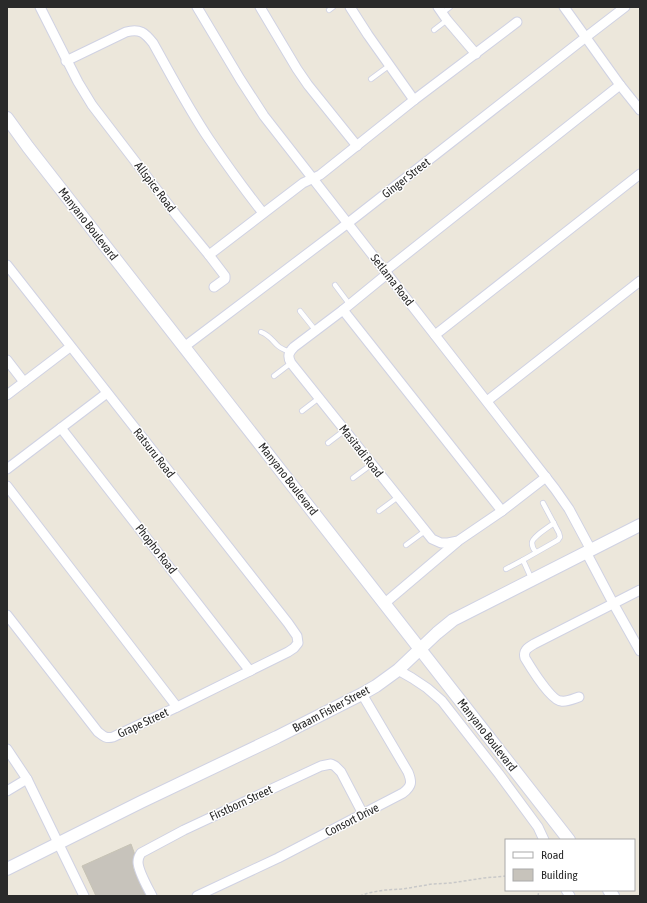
<svg xmlns="http://www.w3.org/2000/svg" width="647" height="903" viewBox="0 0 647 903" font-family="'Asap Condensed',sans-serif">
	<rect width="100%" height="100%" fill="#ece7db"/>
	<path fill="#c7c3bb" stroke="#c7c3b5" d="M131 844 135 855 133 868 146 896H96L82 866Z"/>
	<g fill="none" stroke-linecap="round" stroke-linejoin="round">
		<g stroke="#d0d2e3" stroke-width="6">
			<g id="lane">
				<path d="M329 10 333 7"/>
				<path d="M442 13 450 7"/>
				<path d="M434 30 447 20"/>
				<path d="M371 79 390 65"/>
				<path d="M335 285 350 305"/>
				<path d="M300 311 316 331"/>
				<path d="M261 332C269 335 271 339 277 345 281 349 285 350 290 352"/>
				<path d="M274 376 291 363"/>
				<path d="M302 411 319 398"/>
				<path d="M328 443 345 430"/>
				<path d="M353 478 372 464"/>
				<path d="M379 511 398 497"/>
				<path d="M406 545 425 531"/>
				<path d="M536 552C534 550 532 546 532 543 532 537 549 527 554 523"/>
				<path d="M523 560 558 540 560 537 559 533 543 503"/>
				<path d="M506 569 523 560 532 580"/>
			</g>
		</g>
		<g stroke="#d0d2e3" stroke-width="11">
			<g id="street">
				<path d="M40 7 78 82 92 105 177 216 209 255 225 276V279L214 287"/>
				<path d="M197 7 240 79 264 116 555 489 569 509 591 550"/>
				<path d="M260 7 297 69 308 85 357 146"/>
				<path d="M350 7 368 35 414 100"/>
				<path d="M438 7 447 20 476 54"/>
				<path d="M564 7 620 85 640 110"/>
				<path d="M66 61 126 32C140 28 145 33 153 43 171 75 188 108 209 139 226 164 244 189 263 213"/>
				<path d="M209 255 303 183 320 175 414 100 517 22"/>
				<path d="M7 265C100 385 194 504 288 623L297 636 298 643 294 648 288 652 177 707 113 737C106 739 103 736 98 732L7 615"/>
				<path d="M385 271 620 85"/>
				<path d="M387 274 343 310 294 347C289 352 287 356 291 363L432 539 441 543H448L458 541 502 511 546 477"/>
				<path d="M343 310 502 511"/>
				<path d="M435 335 640 174"/>
				<path d="M184 347 348 223 586 37 625 7"/>
				<path d="M7 360 24 382"/>
				<path d="M7 395 70 347"/>
				<path d="M487 401 640 281"/>
				<path d="M61 428 250 671"/>
				<path d="M7 469 107 393"/>
				<path d="M7 486 177 707"/>
				<path d="M586 552 613 603 640 651"/>
				<path d="M385 603 457 542"/>
				<path d="M398 670 412 678 427 688 442 701 499 774 538 827 544 840"/>
				<path d="M579 697C573 699 567 702 561 701 551 701 531 668 525 658 523 651 527 648 534 644L640 590"/>
				<path d="M7 749 27 779 84 896"/>
				<path d="M7 791 27 779"/>
				<path d="M566 890 570 896"/>
				<path d="M152 896C148 888 138 871 138 862 138 859 139 856 141 853L184 830 321 766 331 764 335 766 341 772 363 814"/>
				<path d="M197 896 278 858 403 793C412 786 412 782 408 772L362 694"/>
			</g>
		</g>
		<g stroke="#d0d2e3" stroke-width="14">
			<g id="secondary">
				<path d="M7 118 28 147 569 840"/>
				<path d="M7 869 141 802 277 737 362 694 376 686 398 670 437 633 453 620 640 525"/>
				<path d="M609 890 613 896"/>
			</g>
		</g>
		<g stroke="#c8c8c8" stroke-width="1.5" stroke-dasharray="3 2" stroke-linecap="butt">
			<path d="M360 896 368 893 385 890 403 889 432 884 451 883 484 878 506 876"/>
			<path d="M538 896 539 890"/>
		</g>
		<use href="#lane" stroke="#fff" stroke-width="4.5"/>
		<use href="#street" stroke="#fff" stroke-width="9"/>
		<use href="#secondary" stroke="#fff" stroke-width="12"/>
	</g>
	<g text-anchor="middle" stroke-width="3" stroke-linejoin="round" paint-order="stroke">
		<g font-size="12" fill="#2a2a2a" stroke="#fff">
			<text transform="translate(406 178) rotate(-38)" y="4">Ginger Street</text>
			<text transform="translate(155 187) rotate(53)" y="4">Allspice Road</text>
			<text transform="translate(88 224) rotate(52)" y="4">Manyano Boulevard</text>
			<text transform="translate(392 280) rotate(52)" y="4">Setlama Road</text>
			<text transform="translate(361 451) rotate(52)" y="4">Masitadi Road</text>
			<text transform="translate(154 453) rotate(52)" y="4">Ratsuru Road</text>
			<text transform="translate(288 479) rotate(52)" y="4">Manyano Boulevard</text>
			<text transform="translate(156 549) rotate(52)" y="4">Phopho Road</text>
			<text transform="translate(331 709) rotate(-28)" y="4">Braam Fisher Street</text>
			<text transform="translate(143 723) rotate(-25)" y="4">Grape Street</text>
			<text transform="translate(487 735) rotate(52)" y="4">Manyano Boulevard</text>
			<text transform="translate(241 803) rotate(-25)" y="4">Firstborn Street</text>
			<text transform="translate(352 820) rotate(-27)" y="4">Consort Drive</text>
		</g>
	</g>
	<rect width="647" height="903" fill="none" stroke="#2a2a2a" stroke-width="16"/>
	<rect x="505" y="839" width="130" height="52" fill="#ffffff" stroke="#aaaaaa"/>
	<rect x="513" y="852" width="20" height="6" fill="#ffffff" stroke="#aaaaaa"/>
	<text x="541" y="859" font-size="12" fill="#2a2a2a">Road</text>
	<rect x="513" y="869" width="20" height="12" fill="#c7c3bb" stroke="#aaaaaa"/>
	<text x="541" y="879" font-size="12" fill="#2a2a2a">Building</text>
</svg>
